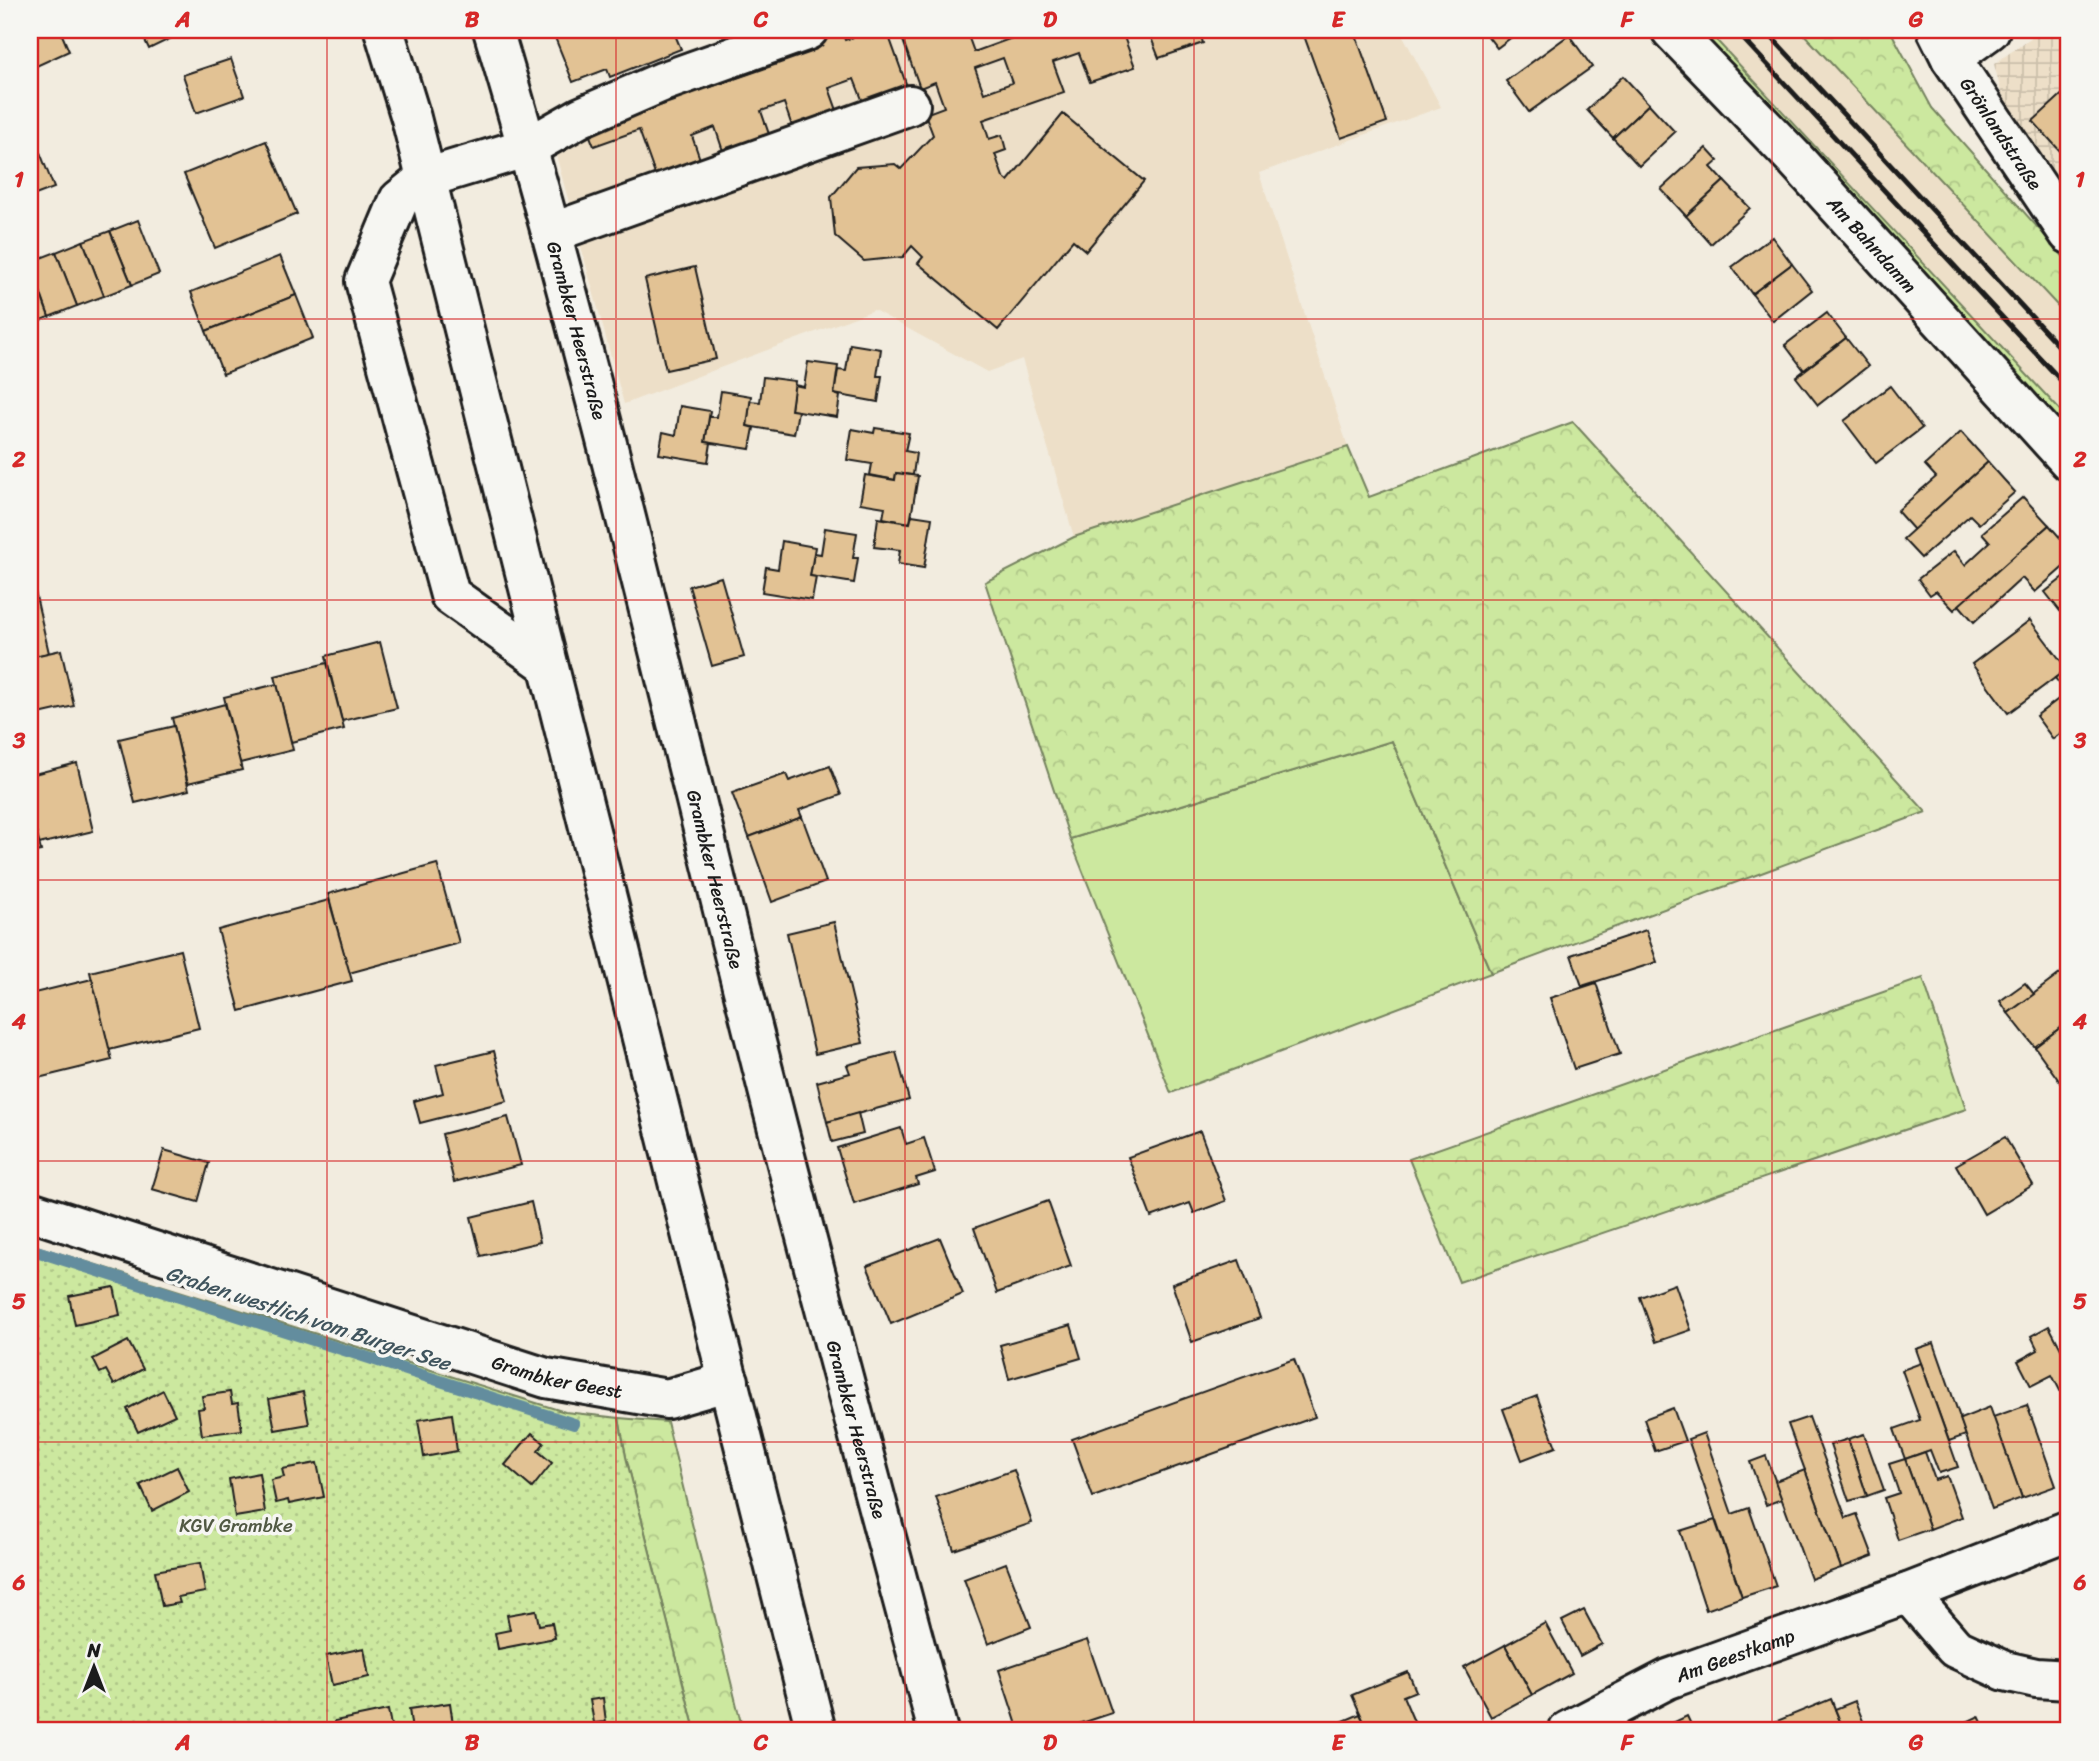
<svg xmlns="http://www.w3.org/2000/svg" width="2099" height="1761" viewBox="0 0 2099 1761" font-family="Sriracha,sans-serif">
	<defs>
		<pattern id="industrial-grid" width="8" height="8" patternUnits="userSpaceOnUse" patternTransform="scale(1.75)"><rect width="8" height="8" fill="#eddfc8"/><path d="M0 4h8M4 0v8" fill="none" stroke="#cbbfab"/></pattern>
		<pattern id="forest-crowns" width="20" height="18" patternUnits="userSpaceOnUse" patternTransform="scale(1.75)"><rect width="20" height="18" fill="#cce89f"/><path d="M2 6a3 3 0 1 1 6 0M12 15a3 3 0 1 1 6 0" fill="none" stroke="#afc688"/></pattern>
		<pattern id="garden-dots" width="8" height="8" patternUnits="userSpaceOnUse" patternTransform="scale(1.75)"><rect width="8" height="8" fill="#cce89f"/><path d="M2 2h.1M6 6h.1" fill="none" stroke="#afc688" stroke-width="1.8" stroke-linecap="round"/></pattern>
	</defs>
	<rect width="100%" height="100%" fill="#f2ecdf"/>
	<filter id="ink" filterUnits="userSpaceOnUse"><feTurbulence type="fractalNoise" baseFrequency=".0143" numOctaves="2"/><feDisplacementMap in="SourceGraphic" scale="14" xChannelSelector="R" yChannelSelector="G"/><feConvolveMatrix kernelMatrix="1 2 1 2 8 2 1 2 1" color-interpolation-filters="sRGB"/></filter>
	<g filter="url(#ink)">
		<g fill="#eddfc8">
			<path d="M773 30H1400L1441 107 1259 173 1348 447 1074 537 1022 359 987 372 874 310 624 404 544 111Z"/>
			<path d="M1707 30H1800L2069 318V420Z"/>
		</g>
		<path fill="url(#industrial-grid)" d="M2042 30H2069V195L2010 127 1994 64Z"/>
		<g fill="#cce89f" stroke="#74825e" stroke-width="2">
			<path d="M1694 30H1707L2069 420V438Z"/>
			<path d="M1392 741 1491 973 1171 1093 1070 839Z"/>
		</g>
		<g fill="url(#forest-crowns)" stroke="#74825e" stroke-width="2">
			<path d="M1800 30H1890L1932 108 2069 263V318Z"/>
			<path d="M1573 422 1926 812 1491 973 1392 741 1070 839 985 582 1074 537 1348 447 1369 497Z"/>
			<path d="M1923 978 1966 1109 1459 1282 1409 1159Z"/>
			<path d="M619 1418 667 1422 743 1731H695L626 1457Z"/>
		</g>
		<path fill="url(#garden-dots)" stroke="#74825e" stroke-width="2" d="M30 1244 565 1412 619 1418 626 1457 695 1731H30Z"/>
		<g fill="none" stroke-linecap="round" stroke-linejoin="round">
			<path stroke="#638d9e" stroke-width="12" d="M30 1249 574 1424"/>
		</g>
		<g fill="#e2c294" stroke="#1c1c1c" stroke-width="2" fill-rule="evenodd">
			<path d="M30 30H60L69 51 30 69Z"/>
			<path d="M140 30H188L149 49Z"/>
			<path d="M552 30H673L681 49 610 77 607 69 573 82Z"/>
			<path d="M828 30H841L845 40 874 30H966L974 52 1034 30H1146L1124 37 1135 67 1090 82 1079 53 1053 62 1064 92 983 120 989 139 1002 135 1006 150 995 154 1003 177 1008 181 1063 114 1144 181 1086 251 1073 240 998 330 918 263 923 257 912 246 903 257 864 261 835 236 831 197 856 167 895 164 901 169 933 135 925 114 944 107 935 82 920 88 901 35 890 39 909 92 865 107 854 79 829 88 839 116 794 132 784 103 761 111 771 140 725 157 715 127 692 136 702 165 657 180 639 130 594 146 588 131 674 101 669 86 703 74 708 88 812 52 807 37ZM1003 58 1012 83 984 93 975 68Z"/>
			<path d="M1148 30H1199L1203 43 1159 58Z"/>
			<path d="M1302 30H1354L1387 122 1341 138Z"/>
			<path d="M1483 30H1521L1497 48Z"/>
			<path d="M1569 35 1592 67 1529 112 1506 81Z"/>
			<path d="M231 59 244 96 196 113 183 75Z"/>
			<path d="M1623 76 1649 104 1613 138 1587 110Z"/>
			<path d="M2069 88V161L2033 121Z"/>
			<path d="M1649 104 1675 132 1639 166 1613 138Z"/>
			<path d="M32 132 54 188 30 197V133Z"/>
			<path d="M266 141 297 214 215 248 184 174Z"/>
			<path d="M1706 148 1718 161 1711 167 1724 181 1686 216 1661 189Z"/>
			<path d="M1724 181 1750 208 1711 244 1686 216Z"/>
			<path d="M138 220 159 274 132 285 110 231Z"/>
			<path d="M110 231 132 285 104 296 83 241Z"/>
			<path d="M1772 237 1792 264 1752 294 1732 267Z"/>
			<path d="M83 241 104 296 77 306 56 252Z"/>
			<path d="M56 252 77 306 49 317 30 262Z"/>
			<path d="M280 256 296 295 206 331 191 292Z"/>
			<path d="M1792 264 1812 290 1773 321 1752 294Z"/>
			<path d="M30 266 49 317 30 324Z"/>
			<path d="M695 267 716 359 666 370 645 279Z"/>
			<path d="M296 295 313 338 223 374 206 331Z"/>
			<path d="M1827 313 1846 338 1804 370 1785 345Z"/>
			<path d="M1846 338 1868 366 1818 405 1796 377Z"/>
			<path d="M850 344 881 349 877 376H882L878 402 834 394 838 370 846 371Z"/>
			<path d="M808 362 838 366 834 394 840 396 837 417 791 410 794 385 804 387Z"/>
			<path d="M763 377 795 381 791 410 798 411 794 434 747 426 750 401 760 402Z"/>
			<path d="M1890 386 1922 428 1876 463 1844 421Z"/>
			<path d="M721 391 751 396 747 426 754 428 750 449 705 442 709 417H717Z"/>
			<path d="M680 406 710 411 705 442 711 443 708 462 659 454 663 432 676 435Z"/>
			<path d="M875 428 909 433 905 451 916 453 913 475 896 473 895 480 870 475 872 464 847 460 852 429 874 433Z"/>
			<path d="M1961 432 1988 462 1914 530 1897 511 1936 477 1925 465Z"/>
			<path d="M1988 462 2015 492 1979 524 1970 515 1921 558 1903 539Z"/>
			<path d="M896 473 918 476 910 523 883 518 885 507 860 503 865 475 895 480Z"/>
			<path d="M2023 497 2049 525 1954 610 1936 591 1930 595 1918 579 1954 551 1965 565 1990 542 1982 533Z"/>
			<path d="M912 515 932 518 924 568 898 564 900 550 874 547 878 518 910 523Z"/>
			<path d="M2049 525 2069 548V562L2035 592 2022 578 1974 622 1959 605Z"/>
			<path d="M825 528 857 533 853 558H858L854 583 810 576 814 553 821 554Z"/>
			<path d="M782 541 815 547 810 576 816 577 812 600 762 592 766 567 778 569Z"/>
			<path d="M2069 573V619L2067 620 2045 592Z"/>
			<path d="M721 577 744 657 712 666 689 586Z"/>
			<path d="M35 592 49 653 30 657V593Z"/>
			<path d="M2030 620 2067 669 2008 713 1972 664Z"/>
			<path d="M380 642 397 708 342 721 326 656Z"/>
			<path d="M61 650 74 706 30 716V657Z"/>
			<path d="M327 663 344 729 291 742 275 676Z"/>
			<path d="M2069 668V691L2067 693 2055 678Z"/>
			<path d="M277 684 293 750 240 763 224 697Z"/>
			<path d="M2069 691V727L2053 739 2036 716Z"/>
			<path d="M225 704 242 770 188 783 172 718Z"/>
			<path d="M174 726 189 790 135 803 119 739Z"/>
			<path d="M77 763 93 831 39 844 30 806V775Z"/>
			<path d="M830 766 841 795 799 810 802 817 749 837 732 793 786 774 789 781Z"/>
			<path d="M30 806 41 851 30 853Z"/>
			<path d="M802 817 826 882 772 902 749 837Z"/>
			<path d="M437 864 459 943 349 973 328 894Z"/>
			<path d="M329 900 352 981 240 1011 218 930Z"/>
			<path d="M834 922 863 1043 815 1054 787 933Z"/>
			<path d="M1646 930 1657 962 1582 986 1571 955Z"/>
			<path d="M180 950 199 1028 109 1050 90 972Z"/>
			<path d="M2069 967V1021L2035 1047 2008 1013Z"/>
			<path d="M92 979 112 1060 30 1080V994Z"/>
			<path d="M1596 983 1620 1054 1574 1069 1550 998Z"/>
			<path d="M2025 983 2034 994 2008 1013 2000 1001Z"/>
			<path d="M2069 1021V1075L2060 1082 2035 1047Z"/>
			<path d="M494 1051 507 1101 420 1123 414 1101 443 1093 436 1065Z"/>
			<path d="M896 1052 909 1100 827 1122 817 1082 850 1073 847 1065Z"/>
			<path d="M858 1113 863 1134 832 1142 827 1122Z"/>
			<path d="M508 1117 521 1165 454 1182 442 1134Z"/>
			<path d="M901 1128 906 1144 924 1138 935 1172 916 1178 918 1184 854 1204 837 1148Z"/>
			<path d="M1200 1131 1226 1201 1194 1213 1190 1203 1151 1217 1128 1157Z"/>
			<path d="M2005 1137 2033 1185 1984 1214 1956 1165Z"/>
			<path d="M164 1150 209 1163 198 1202 152 1189Z"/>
			<path d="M1048 1201 1071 1266 997 1293 974 1228Z"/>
			<path d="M531 1202 540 1242 481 1256 471 1217Z"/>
			<path d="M940 1238 963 1294 891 1324 867 1266Z"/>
			<path d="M1239 1260 1260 1318 1192 1342 1172 1284Z"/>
			<path d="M1675 1284 1691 1330 1656 1342 1640 1297Z"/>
			<path d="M114 1287 120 1315 75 1325 69 1296Z"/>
			<path d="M1071 1325 1081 1358 1009 1379 1000 1345Z"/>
			<path d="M2049 1326 2069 1364V1408L2052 1375 2031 1386 2018 1361 2038 1350 2031 1336Z"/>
			<path d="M128 1341 143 1369 114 1385 106 1370 100 1373 93 1359Z"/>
			<path d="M1934 1343 1966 1435 1949 1441 1916 1349Z"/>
			<path d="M1294 1359 1315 1417 1093 1497 1072 1439Z"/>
			<path d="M1921 1363 1958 1467 1939 1473 1930 1450 1905 1459 1894 1429 1920 1420 1902 1370Z"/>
			<path d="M163 1390 175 1415 138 1432 127 1409Z"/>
			<path d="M230 1392 232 1404 238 1403 242 1430 202 1435 198 1409 204 1408 202 1396Z"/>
			<path d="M303 1392 309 1424 275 1430 269 1399Z"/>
			<path d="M1537 1396 1556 1447 1522 1460 1503 1409Z"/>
			<path d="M2027 1405 2056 1486 2022 1498 1993 1417Z"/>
			<path d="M1990 1407 2022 1498 1992 1509 1960 1419Z"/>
			<path d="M1673 1408 1685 1441 1655 1451 1644 1419Z"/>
			<path d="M452 1414 457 1451 424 1457 418 1420Z"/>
			<path d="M1809 1417 1846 1518 1857 1514 1873 1556 1841 1568 1788 1424Z"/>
			<path d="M532 1433 544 1443 538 1451 552 1463 532 1488 505 1465Z"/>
			<path d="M1704 1433 1732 1514 1749 1508 1776 1586 1742 1597 1688 1439Z"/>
			<path d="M1864 1434 1884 1490 1867 1496 1848 1439Z"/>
			<path d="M1848 1439 1867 1496 1849 1501 1830 1445Z"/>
			<path d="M1925 1452 1935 1480 1947 1476 1962 1517 1930 1529 1905 1459Z"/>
			<path d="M1766 1456 1782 1499 1766 1505 1750 1462Z"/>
			<path d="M1905 1459 1930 1529 1898 1540 1884 1498 1899 1493 1889 1464Z"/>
			<path d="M317 1463 324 1497 289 1504 288 1500 276 1503 271 1480 284 1477 282 1469Z"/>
			<path d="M177 1467 189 1492 152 1511 140 1485Z"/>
			<path d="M1014 1470 1032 1523 954 1550 936 1497Z"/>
			<path d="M1805 1470 1841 1568 1811 1579 1775 1481Z"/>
			<path d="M259 1473 265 1512 235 1517 229 1479Z"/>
			<path d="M1715 1520 1742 1597 1706 1610 1680 1531Z"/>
			<path d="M200 1563 205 1592 178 1597 180 1603 162 1606 155 1571Z"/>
			<path d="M1006 1563 1031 1627 988 1644 964 1579Z"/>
			<path d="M536 1610 539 1625 552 1623 555 1638 498 1649 495 1633 510 1630 507 1615Z"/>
			<path d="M1584 1610 1602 1644 1580 1656 1562 1621Z"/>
			<path d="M1545 1623 1572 1673 1532 1695 1505 1645Z"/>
			<path d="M1087 1640 1112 1713 1058 1731H1019L999 1670Z"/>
			<path d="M1505 1645 1532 1695 1491 1717 1464 1667Z"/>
			<path d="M364 1648 369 1677 332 1685 326 1656Z"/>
			<path d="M1408 1672 1416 1691 1403 1696 1418 1731H1368L1352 1695Z"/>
			<path d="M603 1698 606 1722 594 1723 590 1700Z"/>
			<path d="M1831 1699 1844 1731H1781L1777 1721Z"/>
			<path d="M1855 1701 1867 1731H1844L1835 1709Z"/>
			<path d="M450 1703 454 1731H412L409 1709Z"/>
			<path d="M388 1710 392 1731H337L335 1721Z"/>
			<path d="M1360 1714 1368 1731H1320Z"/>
			<path d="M1687 1716 1694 1731H1655L1658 1730Z"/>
			<path d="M1979 1716 1986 1731H1948Z"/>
		</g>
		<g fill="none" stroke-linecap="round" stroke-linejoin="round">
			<g stroke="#1c1c1c" stroke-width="44">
				<g id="minor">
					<path id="s1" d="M493 30C597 377 677 731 766 1082 821 1299 880 1515 938 1731"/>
					<path id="s2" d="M1671 30 1795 159 2069 461"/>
					<path id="s3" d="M1937 30 1951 58 2069 234"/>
					<path d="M1951 58 1990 30"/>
					<path d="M551 233 910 105"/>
					<path d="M548 665 450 595 365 281 399 200 426 178 528 147 581 117 662 82 808 30"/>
					<path id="s4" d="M30 1211 546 1378 667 1399 729 1381"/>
					<path d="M1908 1593 1955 1648 2005 1671 2036 1678 2069 1680"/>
					<path id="s5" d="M1568 1731 1668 1679 1908 1593 2069 1530"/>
				</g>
			</g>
			<g stroke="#1c1c1c" stroke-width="44">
				<path id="major" d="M384 30 411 118 816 1731"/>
			</g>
			<use href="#minor" stroke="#f6f6f2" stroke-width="38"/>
			<use href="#major" stroke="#f6f6f2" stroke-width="38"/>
			<g stroke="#1c1c1c" stroke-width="5">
				<path d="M1735 30 2069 389"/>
				<path d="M1765 30 2069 357"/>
			</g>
		</g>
	</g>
	<path fill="none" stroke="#d62828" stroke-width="2" stroke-opacity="0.55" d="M327 30V1731M616 30V1731M905 30V1731M1194 30V1731M1483 30V1731M1772 30V1731M30 319H2069M30 600H2069M30 880H2069M30 1161H2069M30 1442H2069"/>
	<g text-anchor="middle" stroke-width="7" stroke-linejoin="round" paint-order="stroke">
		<g font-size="19" fill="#1c1c1c" stroke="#f6f6f2">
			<text dy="7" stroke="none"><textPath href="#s3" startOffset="122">Grönlandstraße</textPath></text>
			<text dy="7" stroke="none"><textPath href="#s2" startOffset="294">Am Bahndamm</textPath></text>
			<text dy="7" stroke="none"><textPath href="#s1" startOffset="312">Grambker Heerstraße</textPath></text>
			<text dy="7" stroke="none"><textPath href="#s1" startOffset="878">Grambker Heerstraße</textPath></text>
			<text dy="7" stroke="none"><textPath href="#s4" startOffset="553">Grambker Geest</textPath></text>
			<text dy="7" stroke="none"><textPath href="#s1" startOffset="1446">Grambker Heerstraße</textPath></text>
			<text dy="7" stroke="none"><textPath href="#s5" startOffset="184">Am Geestkamp</textPath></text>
		</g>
		<g font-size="19" fill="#515943" stroke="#f6f6f2">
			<text x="236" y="1532">KGV Grambke</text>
		</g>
		<g font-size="21" font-style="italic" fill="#40545d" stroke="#f6f6f2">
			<text transform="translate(308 1318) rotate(18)" y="7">Graben westlich vom Burger See</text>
		</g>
	</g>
	<rect width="2099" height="1761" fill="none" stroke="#f6f6f2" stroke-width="77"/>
	<g transform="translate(94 1667)" stroke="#f6f6f2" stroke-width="5" paint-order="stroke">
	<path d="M0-5L12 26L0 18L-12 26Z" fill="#1c1c1c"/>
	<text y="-10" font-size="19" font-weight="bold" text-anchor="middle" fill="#1c1c1c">N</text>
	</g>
	<rect x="38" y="38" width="2022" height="1684" fill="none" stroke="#d62828" stroke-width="2.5"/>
	<g font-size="23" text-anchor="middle" font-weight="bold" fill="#d62828">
		<text x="183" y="27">A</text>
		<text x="472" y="27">B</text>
		<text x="761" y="27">C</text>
		<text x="1050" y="27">D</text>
		<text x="1338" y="27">E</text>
		<text x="1627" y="27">F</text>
		<text x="1916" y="27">G</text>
		<text x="19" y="187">1</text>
		<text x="2080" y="187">1</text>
		<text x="19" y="467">2</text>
		<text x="2080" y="467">2</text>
		<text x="19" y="748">3</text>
		<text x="2080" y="748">3</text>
		<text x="19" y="1029">4</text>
		<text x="2080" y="1029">4</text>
		<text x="19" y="1309">5</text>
		<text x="2080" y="1309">5</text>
		<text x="19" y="1590">6</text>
		<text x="2080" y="1590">6</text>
		<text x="183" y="1750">A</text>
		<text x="472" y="1750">B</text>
		<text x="761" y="1750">C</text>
		<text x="1050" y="1750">D</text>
		<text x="1338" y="1750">E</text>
		<text x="1627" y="1750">F</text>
		<text x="1916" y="1750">G</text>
	</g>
</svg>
